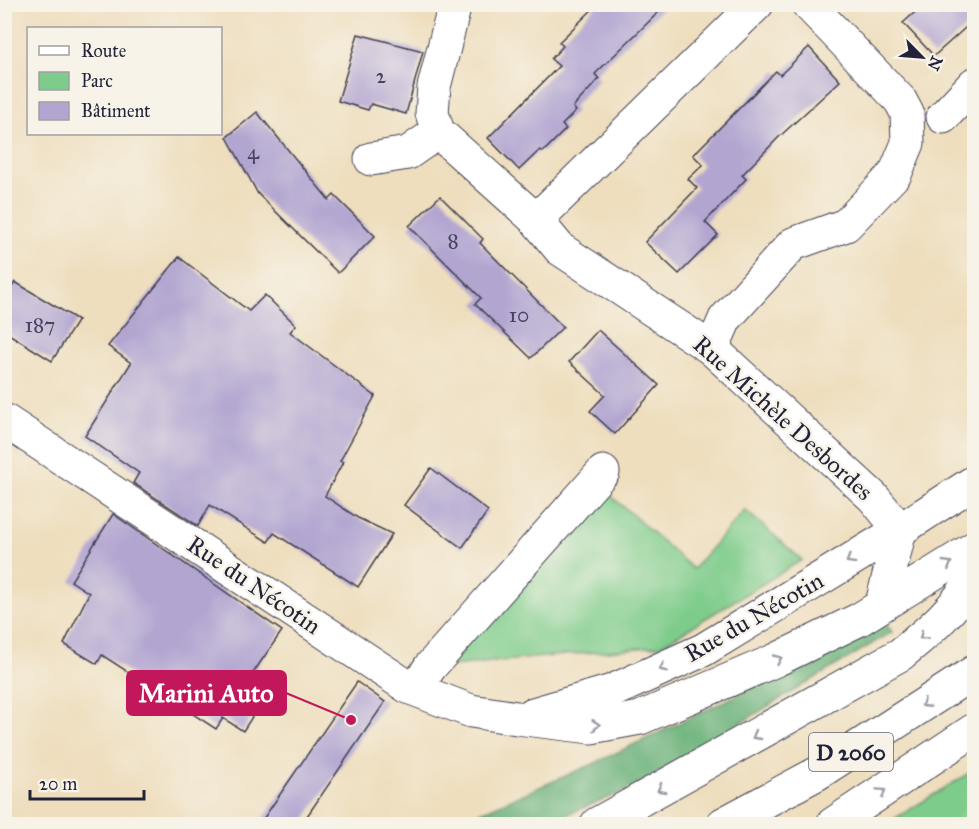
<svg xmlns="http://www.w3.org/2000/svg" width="979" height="829" viewBox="0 0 979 829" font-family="'IM FELL Great Primer',serif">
	<rect width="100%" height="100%" fill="#f7f3e8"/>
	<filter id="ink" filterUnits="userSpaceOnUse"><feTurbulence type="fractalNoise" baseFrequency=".0167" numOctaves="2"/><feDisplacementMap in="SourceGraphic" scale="12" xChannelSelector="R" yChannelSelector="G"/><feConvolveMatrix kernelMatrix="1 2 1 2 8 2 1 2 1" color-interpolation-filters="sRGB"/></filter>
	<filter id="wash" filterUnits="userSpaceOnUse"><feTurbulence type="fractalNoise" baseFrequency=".008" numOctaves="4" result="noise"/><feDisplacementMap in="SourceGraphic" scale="24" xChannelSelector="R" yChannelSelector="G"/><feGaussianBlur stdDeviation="1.35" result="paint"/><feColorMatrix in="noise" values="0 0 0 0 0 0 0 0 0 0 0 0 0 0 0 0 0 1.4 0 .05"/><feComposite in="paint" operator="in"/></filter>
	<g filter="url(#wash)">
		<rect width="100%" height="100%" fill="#eedebe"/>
		<g fill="#7ecc8b" stroke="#507763" stroke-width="1.5">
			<path d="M599 485 693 569 745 510 802 560 660 646 439 667Z"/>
			<path d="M974 770V824H886Z"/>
		</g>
		<path fill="#66b077" stroke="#446959" stroke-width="1.5" d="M886 624 892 632 632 788 544 824H453L591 765Z"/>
		<g id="blocks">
			<g fill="#b2a6d1">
				<path d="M598 4H667L595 74 599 79 573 107 576 111 562 125 566 129 543 152 540 150 519 170 488 138 559 66 551 59 563 46 559 42Z"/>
				<path d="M924 4H975V19L934 56 903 23Z"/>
				<path d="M358 34 423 51 406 114 371 104 368 110 338 101Z"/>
				<path d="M809 47 840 81 779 137 742 175 746 179 705 222 718 235 679 274 645 242 697 188 688 179 703 165 693 155 776 71 780 75Z"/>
				<path d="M257 112 329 200 334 195 375 236 338 273 258 194 227 137Z"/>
				<path d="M440 196 483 239 480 243 563 327 531 358 475 304 481 298 409 226Z"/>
				<path d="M179 257 249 311 265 295 296 325 290 332 375 396 340 461 343 462 325 496 358 518 392 534 358 587 274 533 268 542 210 505 198 526 133 483 139 473 85 436 131 363 108 346Z"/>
				<path d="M15 282 78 320 52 361 4 331V299Z"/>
				<path d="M598 330 659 385 615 434 590 411 605 395 569 362Z"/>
				<path d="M431 468 488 511 462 548 404 505Z"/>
				<path d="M113 514 282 631 244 686 264 698 243 731 223 718 216 729 102 655 97 664 64 644 89 593 71 581Z"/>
				<path d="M357 682 385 702 301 825H259Z"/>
			</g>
		</g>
	</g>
	<g filter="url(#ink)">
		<use href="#blocks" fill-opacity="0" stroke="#413e4f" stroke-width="1.5"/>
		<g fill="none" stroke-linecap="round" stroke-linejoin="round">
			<g stroke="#413e4f" stroke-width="35">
				<g id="minor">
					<path d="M455 4 434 87 432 113 438 132 536 220 560 249 712 349 873 497 900 530 882 604"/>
					<path d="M943 117 974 84"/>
					<path d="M371 159 408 153 438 132"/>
					<path d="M536 220 757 4"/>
					<path d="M712 349 725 319 793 244 846 225 895 174 908 143 907 113 900 100 808 4"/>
					<path d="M416 689 430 667 603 472"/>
				</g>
			</g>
			<g stroke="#413e4f" stroke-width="35">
				<g id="tertiary">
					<path d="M4 420 408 687 471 711 517 718 591 727 640 718 776 660 860 619 974 548"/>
					<path d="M533 714 612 691 703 650 900 530 974 482"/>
				</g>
			</g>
			<g stroke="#413e4f" stroke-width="35">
				<g id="primary">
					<path d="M597 824 901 654C929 631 956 609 974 576"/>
					<path d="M723 824 818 773 974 672"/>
					<path d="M833 824 974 730"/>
				</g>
			</g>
			<use href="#minor" stroke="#fff" stroke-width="33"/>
			<use href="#tertiary" stroke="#fff" stroke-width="33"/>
			<use href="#primary" stroke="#fff" stroke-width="33"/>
		</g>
		<defs><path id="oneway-chevron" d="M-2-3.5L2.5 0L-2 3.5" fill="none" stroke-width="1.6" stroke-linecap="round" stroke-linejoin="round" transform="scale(1.5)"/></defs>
		<g stroke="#9c9ca7">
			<use href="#oneway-chevron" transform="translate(850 560) rotate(149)"/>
			<use href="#oneway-chevron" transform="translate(948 564) rotate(-31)"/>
			<use href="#oneway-chevron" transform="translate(923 636) rotate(141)"/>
			<use href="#oneway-chevron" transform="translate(778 659) rotate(-25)"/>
			<use href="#oneway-chevron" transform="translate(663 668) rotate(156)"/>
			<use href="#oneway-chevron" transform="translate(925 704) rotate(147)"/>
			<use href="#oneway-chevron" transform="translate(596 725) rotate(-5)"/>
			<use href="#oneway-chevron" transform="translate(756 736) rotate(150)"/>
			<use href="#oneway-chevron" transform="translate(661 789) rotate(151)"/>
			<use href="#oneway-chevron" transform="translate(882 792) rotate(-34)"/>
		</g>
	</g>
	<g text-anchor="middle" stroke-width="5" stroke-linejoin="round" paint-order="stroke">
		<g font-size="21" fill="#464360">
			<text x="381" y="83">2</text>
			<text x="253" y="159">4</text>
			<text x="453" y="248">8</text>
			<text x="519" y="322">10</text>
			<text x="40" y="332">187</text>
		</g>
		<rect fill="#f7f3e8" stroke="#62616f" stroke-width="1.5" x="809" y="733" width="84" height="38" rx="4.5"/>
		<g font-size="22" font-weight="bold" fill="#22223b">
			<text x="851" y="760">D 2060</text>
		</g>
		<g font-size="24" fill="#22223b" stroke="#f7f3e8">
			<text transform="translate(783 418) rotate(42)" y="8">Rue Michèle Desbordes</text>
			<text transform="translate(254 585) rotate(34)" y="8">Rue du Nécotin</text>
			<text transform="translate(754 617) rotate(-30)" y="8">Rue du Nécotin</text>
		</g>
	</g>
	<path fill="none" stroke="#c2185b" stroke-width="2" d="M351 720L286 693"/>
	<circle fill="#c2185b" stroke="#f7f3e8" stroke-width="2" cx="351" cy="720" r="6"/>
	<rect fill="#c2185b" stroke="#c2185b" stroke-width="2" x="127" y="671" width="159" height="44" rx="6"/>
	<g font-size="26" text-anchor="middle" font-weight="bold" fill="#fff">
		<text x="206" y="702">Marini Auto</text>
	</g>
	<rect width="979" height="829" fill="none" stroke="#f7f3e8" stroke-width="24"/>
	<rect x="27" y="27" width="195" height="108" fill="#f7f3e8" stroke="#a29fa3" stroke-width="1.5"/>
	<rect x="39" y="46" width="30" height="9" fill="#ffffff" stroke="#a29fa3" stroke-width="1.5"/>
	<text x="81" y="57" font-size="18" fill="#22223b">Route</text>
	<rect x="39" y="72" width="30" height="18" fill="#7ecc8b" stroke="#a29fa3" stroke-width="1.5"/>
	<text x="81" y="87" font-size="18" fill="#22223b">Parc</text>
	<rect x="39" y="102" width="30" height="18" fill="#b2a6d1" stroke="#a29fa3" stroke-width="1.5"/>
	<text x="81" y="117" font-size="18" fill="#22223b">Bâtiment</text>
	<g transform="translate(922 57) rotate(115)" stroke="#f7f3e8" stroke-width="4.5" paint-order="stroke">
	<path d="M0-4.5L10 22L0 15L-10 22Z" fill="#22223b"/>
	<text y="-9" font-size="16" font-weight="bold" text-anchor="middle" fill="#22223b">N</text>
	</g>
	<path d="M30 790v9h114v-9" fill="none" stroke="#22223b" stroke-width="3"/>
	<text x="39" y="790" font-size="18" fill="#22223b" stroke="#f7f3e8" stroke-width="4.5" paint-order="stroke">20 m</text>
</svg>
